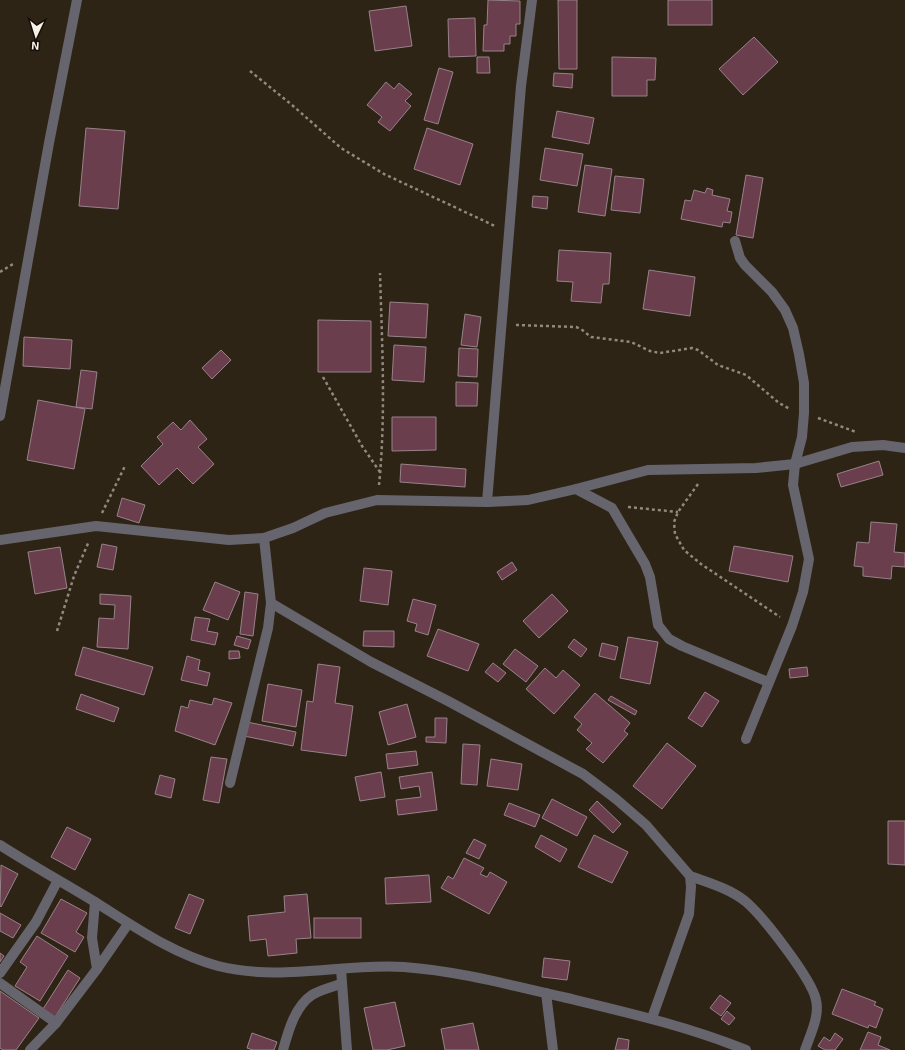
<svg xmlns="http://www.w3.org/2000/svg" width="905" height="1050" viewBox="0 0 905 1050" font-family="'Exo 2',sans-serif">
	<rect width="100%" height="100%" fill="#2e2416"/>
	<g fill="#6a3e4d" stroke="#988289">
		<path d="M488 0 520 1V24H516V36H510V44H504V51H483L484 25H487Z"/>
		<path d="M558 0H577V69H559Z"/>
		<rect x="668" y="0" width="44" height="25"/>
		<path d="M406 6 412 46 375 51 369 11Z"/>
		<path d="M475 18 476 56 449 57 448 19Z"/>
		<path d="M754 37 778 62 743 95 719 69Z"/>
		<path d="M477 57H489L490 73H477Z"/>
		<path d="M612 57 656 58 655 80H647V96H612Z"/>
		<path d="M439 68 453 72 438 124 424 120Z"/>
		<path d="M554 73 573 74 572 88 553 86Z"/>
		<path d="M386 82 394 89 399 83 412 94 405 101 411 106 390 131 378 122 382 117 367 105Z"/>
		<path d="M557 111 594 118 589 144 552 137Z"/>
		<path d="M86 128 125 131 118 209 79 206Z"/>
		<path d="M427 128 473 144 460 185 414 169Z"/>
		<path d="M545 148 583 154 577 186 540 180Z"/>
		<path d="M585 165 612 169 605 216 578 212Z"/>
		<path d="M746 175 763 178 753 238 736 235Z"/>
		<path d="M615 176 644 179 640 213 611 210Z"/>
		<path d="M707 188 713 190 712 195 730 199 727 211 732 212 730 223 723 222 722 227 681 219 685 200 691 201 694 190 705 193Z"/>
		<path d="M533 196 548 197 547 209 532 207Z"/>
		<path d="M559 250 611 253 609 284H603L601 303 571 301 573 282 557 281Z"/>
		<path d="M649 270 695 277 690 316 643 309Z"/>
		<path d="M390 302 428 304 426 338 388 336Z"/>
		<path d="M465 314 481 317 477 347 461 345Z"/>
		<path d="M318 320 371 321V372H318Z"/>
		<path d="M24 337 72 340 70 369 23 366Z"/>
		<path d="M394 345 426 347 424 382 392 380Z"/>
		<path d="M459 348 478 349 477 377 458 376Z"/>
		<path d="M221 350 231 360 212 379 202 368Z"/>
		<path d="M81 370 97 372 92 409 76 407Z"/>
		<path d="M456 382 478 383 477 406H456Z"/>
		<path d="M38 400 85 409 74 469 27 460Z"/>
		<path d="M392 417H436V450L392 451Z"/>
		<path d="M190 420 207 439 198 447 214 464 193 484 177 468 159 485 141 466 163 444 157 437 173 422 181 430Z"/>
		<path d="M879 461 883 475 841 487 837 474Z"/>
		<path d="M401 464 466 469 465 487 400 482Z"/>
		<path d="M122 498 145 505 139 523 117 516Z"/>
		<path d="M871 522 897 524 894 552 905 553V567L892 566 891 579 863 576V567L854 566 857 542 869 543Z"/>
		<path d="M102 544 117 547 113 570 97 567Z"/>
		<path d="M734 546 793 556 788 582 729 571Z"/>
		<path d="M60 547 67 588 35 594 28 552Z"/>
		<path d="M512 562 517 570 502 580 497 572Z"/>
		<path d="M364 568 392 571 388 605 360 601Z"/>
		<path d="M215 582 240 592 228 620 203 610Z"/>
		<path d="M245 592 258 594 253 636 240 634Z"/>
		<path d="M100 594 131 596 128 649 97 647 99 618 114 619 115 605 100 604Z"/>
		<path d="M552 594 568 611 539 638 523 621Z"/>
		<path d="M413 599 436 605 428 635 415 631 417 624 407 621Z"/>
		<path d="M195 617 210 619 207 631 218 633 215 645 191 640Z"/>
		<path d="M438 629 479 644 468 671 427 656Z"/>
		<path d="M364 631H394V647L363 646Z"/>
		<path d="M237 636 251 640 248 649 234 645Z"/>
		<path d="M628 637 658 642 650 684 620 678Z"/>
		<path d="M574 639 587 649 581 657 568 647Z"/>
		<path d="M602 643 618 647 615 660 599 656Z"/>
		<path d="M83 647 153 667 144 695 75 675Z"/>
		<path d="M515 649 538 666 526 682 503 664Z"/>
		<path d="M229 651H239L240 658 229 659Z"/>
		<path d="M187 656 200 660 198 670 210 673 207 686 181 680Z"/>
		<path d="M493 663 506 673 498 682 485 672Z"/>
		<path d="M318 664 340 667 335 703 353 706 346 756 301 750 307 701 313 702Z"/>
		<path d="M807 667 808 676 790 678 789 669Z"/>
		<path d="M545 668 556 678 563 670 580 685 554 714 526 689Z"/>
		<path d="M268 684 302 690 296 727 262 721Z"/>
		<path d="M705 692 719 701 702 727 688 718Z"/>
		<path d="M595 693 630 723 624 731 628 734 603 763 586 749 592 743 577 730 582 724 574 717Z"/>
		<path d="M81 694 119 708 114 722 76 709Z"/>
		<path d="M611 696 637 711 635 715 608 700Z"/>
		<path d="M214 698 232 703 215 745 175 731 181 706 188 708 190 700 212 705Z"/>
		<path d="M407 704 416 737 388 745 379 712Z"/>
		<path d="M435 718H447L446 743 426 742V737H435Z"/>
		<path d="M247 722 296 732 293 746 244 736Z"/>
		<path d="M667 743 696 766 662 809 633 786Z"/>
		<path d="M463 744 480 745 477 785 461 784Z"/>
		<path d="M416 751 418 765 388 769 386 754Z"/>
		<path d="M211 757 227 759 219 803 203 800Z"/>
		<path d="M491 759 522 764 518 790 487 786Z"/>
		<path d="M381 772 385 797 360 801 355 777Z"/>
		<path d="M432 772 437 810 398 815 396 800 421 797 419 786 401 789 399 777Z"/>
		<path d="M160 775 175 779 171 798 155 794Z"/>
		<path d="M552 799 587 817 577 836 542 818Z"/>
		<path d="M597 801 621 824 613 833 589 810Z"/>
		<path d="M509 803 540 815 535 827 504 815Z"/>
		<path d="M888 821H905V865L888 864Z"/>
		<path d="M67 827 91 839 75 870 51 857Z"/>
		<path d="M541 835 567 849 560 862 535 847Z"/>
		<path d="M594 835 628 852 612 883 578 867Z"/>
		<path d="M474 839 486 845 479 859 466 853Z"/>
		<path d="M464 858 484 868 480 874 487 877 490 872 507 882 489 914 441 888 448 876 453 879Z"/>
		<path d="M1 865 18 874 1 907 0 906Z"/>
		<path d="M429 875 431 902 386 904 385 878Z"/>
		<path d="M189 894 204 900 190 934 175 928Z"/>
		<path d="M307 894 311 938 296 939 297 953 268 956 266 939 250 941 248 916 285 912 284 896Z"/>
		<path d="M61 899 87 913 76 932 84 937 75 952 41 933Z"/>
		<path d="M0 913 21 925 13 938 0 931Z"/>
		<rect x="314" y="918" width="47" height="20"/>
		<path d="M37 936 68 956 40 1001 15 986 27 967 20 962Z"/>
		<path d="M0 953 4 956 0 962Z"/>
		<path d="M544 958 570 961 567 980 542 977Z"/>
		<path d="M68 970 80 978 55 1017 43 1009Z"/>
		<path d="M842 989 876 1002 874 1005 883 1009 876 1028 869 1025 868 1028 832 1014Z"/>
		<path d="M0 991 39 1018 16 1050H3L0 1048Z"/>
		<path d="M720 995 731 1003 721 1016 710 1008Z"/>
		<path d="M395 1002 405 1046 387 1050H373L364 1008Z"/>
		<path d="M727 1011 735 1018 729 1025 721 1019Z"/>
		<path d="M473 1023 479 1050H445L441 1029Z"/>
		<path d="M868 1032 881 1037 878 1045 890 1050H860Z"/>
		<path d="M252 1033 277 1042 274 1050H253L247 1048Z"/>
		<path d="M835 1033 843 1039 835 1050H825L818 1046 824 1037 830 1041Z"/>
		<path d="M618 1038 629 1040 628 1050H615Z"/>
	</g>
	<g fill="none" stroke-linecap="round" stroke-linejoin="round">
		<g stroke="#91897d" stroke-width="2.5" stroke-dasharray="3 3" stroke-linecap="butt">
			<path d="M250 71 292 105 341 148 384 174 495 226"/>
			<path d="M0 272 13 264"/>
			<path d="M516 325 576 327 581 329 591 337 631 342 650 351 660 353 692 348 698 350 718 365 746 375 779 403 790 409"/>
			<path d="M323 377 362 446 380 472"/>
			<path d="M818 418 856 432"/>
			<path d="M698 484 678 512 674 522 675 534 684 550 701 564 780 617"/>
			<path d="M379 485C386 415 382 344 380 273"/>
			<path d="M628 507 678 512"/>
			<path d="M102 513 125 466"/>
			<path d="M57 631 74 576 89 541"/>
		</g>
		<g stroke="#66656d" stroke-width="10">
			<path d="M735 241 740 258 745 265 772 292 785 310 793 328 799 354 804 383V413L802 437 795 464 793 485 809 559 803 592 792 626 746 739"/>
			<path d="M0 416 49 143 77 0"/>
			<path d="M576 489 612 508 645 564 650 577 658 625 669 639 682 646 768 682"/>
			<path d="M487 502 521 86 532 0"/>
			<path d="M0 540 96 526 229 540 264 538 293 528 325 513 377 500 487 502 528 500 576 489 648 470 756 468 795 464 852 447 883 445 905 448"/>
			<path d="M271 603 371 662 448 701 583 774 616 799 646 825 690 876 691 887 689 914 652 1018"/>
			<path d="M230 783 268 628 271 603 264 538"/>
			<path d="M0 845C31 865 64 883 95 902 135 927 173 954 218 966 283 982 340 963 404 967 458 971 510 985 563 997 625 1012 687 1026 746 1050"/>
			<path d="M690 876C709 883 728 888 745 901 762 915 812 979 816 1000 820 1016 810 1035 805 1050"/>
			<path d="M95 902 92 938 97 969"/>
			<path d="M341 969 347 1050"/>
			<path d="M0 973 36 922 57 882"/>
			<path d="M0 983 56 1023"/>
			<path d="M546 993 553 1050"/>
			<path d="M30 1050 56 1023 97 969 128 924"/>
			<path d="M283 1050C288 1032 295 1006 312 995 320 990 332 987 341 984"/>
		</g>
	</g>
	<g transform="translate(36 36) rotate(184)" stroke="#130e08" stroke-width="3" paint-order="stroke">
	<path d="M0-3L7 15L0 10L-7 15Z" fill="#f7f1e8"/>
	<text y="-6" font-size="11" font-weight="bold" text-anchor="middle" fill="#f7f1e8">N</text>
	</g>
</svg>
